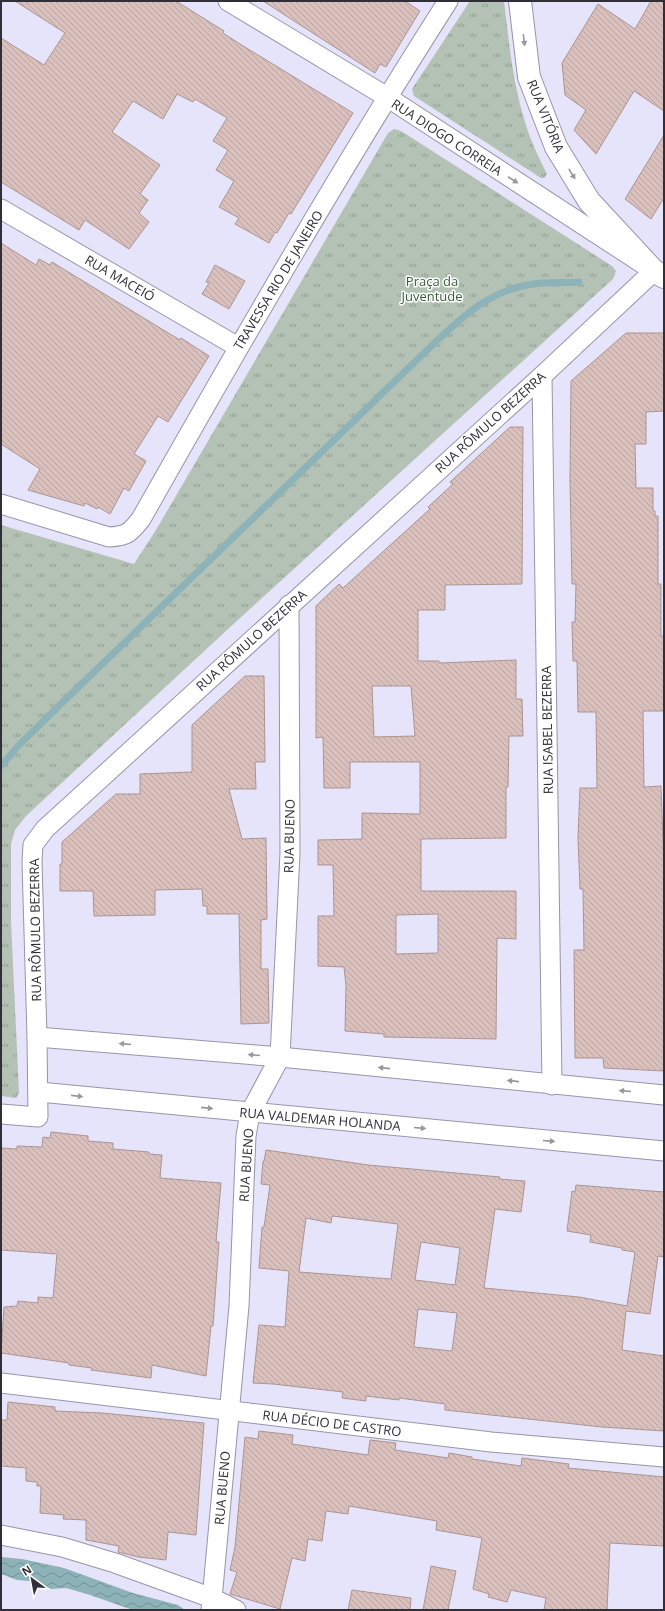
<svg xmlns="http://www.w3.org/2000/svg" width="665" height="1611" viewBox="0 0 665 1611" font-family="'Open Sans',sans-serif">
	<defs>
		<pattern id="park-tufts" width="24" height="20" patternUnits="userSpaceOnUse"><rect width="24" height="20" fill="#b3c2b4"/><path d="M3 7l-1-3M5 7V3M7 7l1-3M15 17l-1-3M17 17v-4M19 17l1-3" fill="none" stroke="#929e93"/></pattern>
		<pattern id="water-waves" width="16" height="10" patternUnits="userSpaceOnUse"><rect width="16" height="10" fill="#8db3b8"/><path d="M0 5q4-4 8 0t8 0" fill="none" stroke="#749297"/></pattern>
		<pattern id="building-back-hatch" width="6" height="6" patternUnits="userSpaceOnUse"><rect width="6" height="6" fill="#dac0bc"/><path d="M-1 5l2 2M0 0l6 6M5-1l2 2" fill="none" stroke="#bba5a2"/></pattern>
	</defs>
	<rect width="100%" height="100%" fill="#e6e4fa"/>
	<g fill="url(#park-tufts)">
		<path d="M470 1H504C509 43 513 85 526 125 531 142 539 158 547 174L544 178H541L414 96 412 89Z"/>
		<path d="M394 129 401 131 612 266 616 271 613 279 240 618 26 816 15 830 11 844V922L19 1093 16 1098 1 1096V525L134 564 156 530 388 133Z"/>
	</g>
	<path fill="url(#water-waves)" d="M1 1557 22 1559 64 1568 133 1593 178 1605 185 1610H133L87 1594 66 1588 51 1589 29 1581 17 1580 1 1574Z"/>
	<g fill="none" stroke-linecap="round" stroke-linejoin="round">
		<path stroke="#8db3b8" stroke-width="7" d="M1 766 19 745 63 702 424 353C457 322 485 291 533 284 548 282 564 283 579 282"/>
	</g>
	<g fill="url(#building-back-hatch)" stroke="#ad9491" fill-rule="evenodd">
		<path d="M15 1H176L224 31 223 33 240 44 353 113 291 214 289 213 277 233 275 232 269 243 235 224 239 218 219 207 234 181 216 170 228 150 213 141 227 118 195 99 193 102 177 94 163 119 133 101 112 132 160 165 140 194 148 200 139 213 149 222 129 249 85 220 79 230 1 182V38L44 65 65 33Z"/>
		<path d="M263 1H405L420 11 386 67 380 64 375 73Z"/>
		<path d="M651 1H664V111L634 91 596 154 574 130 586 110 565 95 562 63 598 4 635 29Z"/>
		<path d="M664 135V198L651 219 625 199Z"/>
		<path d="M1 243 36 265 39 259 50 265 52 262 165 331 180 340 181 338 209 356 168 422 158 416 134 454 146 461 129 491 124 488 110 514 98 507 97 509 85 503 84 506 28 490 40 469 1 444Z"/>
		<path d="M215 265 245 281 229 309 202 294 209 283 206 282Z"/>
		<path d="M626 333H664V411L646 412V444H635L636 488H653V511H655V516H658V584H661V636H664V711H643L644 787 661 786 664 867V1071L604 1068 603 1058H575L574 950H584L583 889H580L578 838 580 788H597L596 712H578L577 661H573L572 622H575L576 584H572L570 480 571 381Z"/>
		<path d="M510 427H523L522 584 445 585V610H418V661H439V663L516 660V699H522L523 736H509L508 787H506V838L421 839V891H516V939L497 938 496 1039 384 1037V1034L345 1031 346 986 344 967 318 966V916H334L333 865H318V840L362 839V813L420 814V762H350V788H324L323 737 316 738V606L339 584 343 588 430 509 428 507 453 484 450 482ZM372 686H411L415 736 374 737ZM438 914V953L396 954V915Z"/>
		<path d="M245 676H264L265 762H255L256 789H229L242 839 266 838 267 919 261 920V969H268L269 1023 241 1024 239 914H207V906H203L202 889 155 890V915L94 916 93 891H60V864H62V842L116 794H140V774L192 772V725Z"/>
		<path d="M51 1132 88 1136V1141L113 1143V1149L149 1152V1154L162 1155 160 1178 221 1183 216 1242H219L213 1326H211L206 1376 152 1365 151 1378 91 1370 92 1368 69 1365V1363L1 1353 4 1307 17 1306 18 1301 38 1303V1297L53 1298 57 1254 1 1250V1148L17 1149V1146L42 1147 43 1137 50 1138Z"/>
		<path d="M266 1150 368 1165 500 1177 499 1179 525 1181 521 1212 495 1209 484 1288 579 1297 627 1306 635 1252 622 1250V1248L590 1242 591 1235 567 1231 572 1191 575 1192 576 1185 664 1192V1257L658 1256 650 1314 626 1311 622 1350 664 1356V1431L602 1427 445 1410V1404L399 1398V1400L366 1396V1401L342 1398 343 1392 273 1384 253 1383 259 1325 285 1327 289 1271 259 1268 262 1227H264L270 1185 261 1184 263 1161H264ZM332 1216 398 1224 391 1279 299 1272 306 1218 331 1223ZM421 1242 460 1248 455 1285 415 1280ZM418 1309 457 1313 452 1351 414 1347Z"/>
		<path d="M8 1402 55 1407V1411L102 1413 204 1423 196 1535 168 1532 166 1560 138 1557 118 1552 119 1546 86 1540V1520L63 1519 64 1515 40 1513 41 1486H37V1482L26 1481V1468L1 1466V1420H7Z"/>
		<path d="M259 1431 293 1435 292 1444 368 1455 370 1440 396 1443 395 1450 448 1458 449 1453 472 1457V1459L521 1466 522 1458 569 1464 568 1468 664 1477V1546L610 1543 607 1610H544L546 1598 511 1590 507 1602 488 1597 489 1594 473 1589 482 1538 436 1530 437 1521 349 1506 348 1514 326 1511 322 1541 308 1539 305 1561 292 1558 280 1609 230 1594 237 1572 230 1570 235 1547 245 1437 258 1439Z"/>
		<path d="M431 1566 456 1571 448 1610H423Z"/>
		<path d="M352 1590 411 1598 410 1610H348Z"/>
	</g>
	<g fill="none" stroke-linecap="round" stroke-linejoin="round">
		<g stroke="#9795aa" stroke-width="21">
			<g id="minor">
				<path d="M1 209 238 347"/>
				<path d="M542 376 552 1085"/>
				<path d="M1 504 109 537C127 536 130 533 141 519 240 344 340 170 448 1"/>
				<path d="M37 1037 280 1057 664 1095"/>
				<path d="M39 1092 664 1151"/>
				<path d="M1 1114 38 1117 37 1037 32 862 33 845 45 829 542 376 654 271 387 97 228 1"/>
				<path d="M1 1383 491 1442 664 1457"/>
				<path d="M1 1535 62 1547 115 1563 212 1598 236 1610"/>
				<path d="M211 1610 239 1306 246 1136 250 1113 280 1057 290 853 289 605"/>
			</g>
		</g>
		<g stroke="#9795aa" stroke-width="24">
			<path id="primary" d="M520 1 529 77 556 147 589 201 654 271 664 277"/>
		</g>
		<use href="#minor" stroke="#fff" stroke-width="19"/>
		<use href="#primary" stroke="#fff" stroke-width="22"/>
	</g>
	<defs><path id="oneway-solid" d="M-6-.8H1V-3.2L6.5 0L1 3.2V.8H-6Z"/></defs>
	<g fill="#98979c">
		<use href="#oneway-solid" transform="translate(524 40) rotate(83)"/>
		<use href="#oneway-solid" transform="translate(572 174) rotate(58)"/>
		<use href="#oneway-solid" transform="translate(513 180) rotate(33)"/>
		<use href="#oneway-solid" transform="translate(125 1044) rotate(-175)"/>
		<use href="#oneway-solid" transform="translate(254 1055) rotate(-175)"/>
		<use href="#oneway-solid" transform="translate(384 1068) rotate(-174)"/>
		<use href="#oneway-solid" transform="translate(513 1081) rotate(-174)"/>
		<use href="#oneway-solid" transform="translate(625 1091) rotate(-175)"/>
		<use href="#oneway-solid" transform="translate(77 1096) rotate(6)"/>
		<use href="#oneway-solid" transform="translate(207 1108) rotate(6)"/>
		<use href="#oneway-solid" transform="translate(420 1128) rotate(5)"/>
		<use href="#oneway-solid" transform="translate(549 1141) rotate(5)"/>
	</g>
	<g text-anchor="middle" stroke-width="3" stroke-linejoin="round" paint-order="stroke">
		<g font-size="13" fill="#302f38" stroke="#fff">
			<text transform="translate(546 116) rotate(68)" y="5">RUA VITÓRIA</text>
			<text transform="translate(447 137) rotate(33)" y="5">RUA DIOGO CORREIA</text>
			<text transform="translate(120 278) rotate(30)" y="5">RUA MACEIÓ</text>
			<text transform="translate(278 280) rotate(-59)" y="5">TRAVESSA RIO DE JANEIRO</text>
			<text transform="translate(490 422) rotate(-42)" y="5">RUA RÔMULO BEZERRA</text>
			<text transform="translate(251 640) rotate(-42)" y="5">RUA RÔMULO BEZERRA</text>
			<text transform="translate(547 730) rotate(-91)" y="5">RUA ISABEL BEZERRA</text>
			<text transform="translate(289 836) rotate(-89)" y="5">RUA BUENO</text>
			<text transform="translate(35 930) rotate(-91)" y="5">RUA RÔMULO BEZERRA</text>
			<text transform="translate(320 1119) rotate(5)" y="5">RUA VALDEMAR HOLANDA</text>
			<text transform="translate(246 1165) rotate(-86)" y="5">RUA BUENO</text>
			<text transform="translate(332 1423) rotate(7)" y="5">RUA DÉCIO DE CASTRO</text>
			<text transform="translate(222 1488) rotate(-85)" y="5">RUA BUENO</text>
		</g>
		<g font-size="13" fill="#375f3c" stroke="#fff">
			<text x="432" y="286">Praça da<tspan x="432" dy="15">Juventude</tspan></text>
		</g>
	</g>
	<rect width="665" height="1611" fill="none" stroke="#302f38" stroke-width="4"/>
	<g transform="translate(32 1579) rotate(328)" stroke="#ffffff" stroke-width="3" paint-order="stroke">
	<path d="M0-3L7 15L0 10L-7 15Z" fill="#302f38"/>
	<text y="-6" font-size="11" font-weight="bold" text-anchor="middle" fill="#302f38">N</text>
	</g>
</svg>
